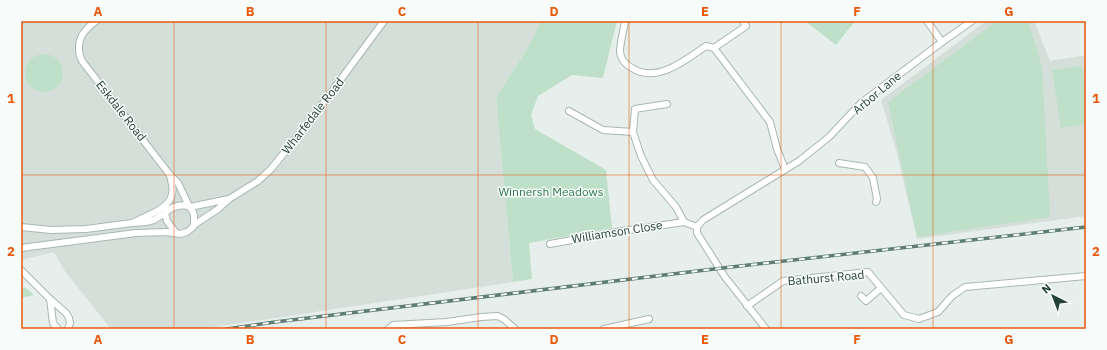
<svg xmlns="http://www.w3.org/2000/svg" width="1107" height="350" viewBox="0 0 1107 350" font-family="'IBM Plex Sans',sans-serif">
	<rect width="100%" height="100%" fill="#e6efeb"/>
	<g fill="#d4dfda">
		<path d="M21 21H541L529 46 496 97 513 282 202 329H111L64 270 54 252 21 260Z"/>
		<path d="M986 21H1034L1050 61 1086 55V216L917 239 896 150 881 100Z"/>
	</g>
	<g fill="#bfe0c8">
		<path d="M541 21H617L603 78 572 75 538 96 531 115 535 129 606 170 612 228 529 243 532 279 513 282 496 97 529 46Z"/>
		<path d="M805 21H855L836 45Z"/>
		<path d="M997 21H1028L1042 66 1050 217 917 237 888 102Z"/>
		<circle cx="44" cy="73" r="19"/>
		<path d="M1082 66 1086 94V124L1061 128 1052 70Z"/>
		<path d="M21 287 26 288 34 295 21 298Z"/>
	</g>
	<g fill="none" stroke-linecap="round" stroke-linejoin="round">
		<g stroke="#a8b8b2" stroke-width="8">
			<g id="minor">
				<path d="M96 21C93 24 89 26 86 30 78 38 77 51 82 61L170 175C171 181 174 188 172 194 170 209 144 217 132 223"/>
				<path d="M625 21C624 29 620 43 620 51 620 59 626 65 632 68 656 84 686 60 706 46L714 48 770 122 777 149 785 169"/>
				<path d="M927 21 942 42"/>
				<path d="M714 48 746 26 743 21"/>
				<path d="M667 104 635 109 633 132 641 156 653 180 676 207 684 222 697 227"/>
				<path d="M569 111 603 130 633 132"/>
				<path d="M839 163 865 167 873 178 877 199 876 202"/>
				<path d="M190 207 229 199 258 181 271 169 313 117 384 21"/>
				<path d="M194 225 218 209 229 199"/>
				<path d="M21 227 51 230 86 229 132 223 146 222 154 220 165 213"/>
				<path d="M176 233 167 221 165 213C172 206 179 204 189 206"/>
				<path d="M550 244 616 232 684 222"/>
				<path d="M21 248 136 233 167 232 180 234 187 232 192 228 194 225V215L193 212 189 206 178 183 170 175"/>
				<path d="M21 270 50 299 66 313 69 318 70 323 68 329"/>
				<path d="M861 296 866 301 881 288"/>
				<path d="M50 299 53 323 58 329"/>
				<path d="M747 306 783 281 868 272 904 315 919 319 938 312 952 296 965 287 1086 276"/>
				<path d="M388 329 393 325 447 322 481 317 498 316 505 320 515 329"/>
				<path d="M604 329 649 319"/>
				<path d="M766 329 725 277 697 233V227L703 220 799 161 829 137 861 103 942 42 972 21"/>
			</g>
		</g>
		<use href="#minor" stroke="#fff" stroke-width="6"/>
		<g stroke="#5f7d75" stroke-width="3.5">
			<path id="rail" d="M227 329 275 322 714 269 1086 227"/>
		</g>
		<use href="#rail" stroke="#f7fbf9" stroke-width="2" stroke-dasharray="6" stroke-linecap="butt"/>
	</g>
	<path fill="none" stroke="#e8590c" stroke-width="1" stroke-opacity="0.55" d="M174 21V329M326 21V329M478 21V329M629 21V329M781 21V329M933 21V329M21 175H1086"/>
	<g text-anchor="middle" stroke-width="3" stroke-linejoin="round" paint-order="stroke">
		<g font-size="12" fill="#24423a" stroke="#f7fbf9">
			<text transform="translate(877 93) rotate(-40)" y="4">Arbor Lane</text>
			<text transform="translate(121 111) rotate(52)" y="4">Eskdale Road</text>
			<text transform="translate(313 116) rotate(-52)" y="4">Wharfedale Road</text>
			<text transform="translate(617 232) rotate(-9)" y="4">Williamson Close</text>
			<text transform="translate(826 278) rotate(-5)" y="4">Bathurst Road</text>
		</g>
		<g font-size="12" fill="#2d7a4b" stroke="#f7fbf9">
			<text x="551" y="196">Winnersh Meadows</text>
		</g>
	</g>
	<rect width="1107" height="350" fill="none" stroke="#f7fbf9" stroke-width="44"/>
	<g transform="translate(1053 296) rotate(318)" stroke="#f7fbf9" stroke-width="3" paint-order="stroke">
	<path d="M0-3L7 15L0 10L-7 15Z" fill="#24423a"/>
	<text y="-6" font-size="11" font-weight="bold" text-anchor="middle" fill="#24423a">N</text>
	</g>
	<rect x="22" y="22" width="1063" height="306" fill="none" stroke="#e8590c" stroke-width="1.5"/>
	<g font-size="13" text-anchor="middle" font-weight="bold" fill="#e8590c">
		<text x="98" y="16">A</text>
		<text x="250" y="16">B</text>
		<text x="402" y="16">C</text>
		<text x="554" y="16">D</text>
		<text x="705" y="16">E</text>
		<text x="857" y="16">F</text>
		<text x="1009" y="16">G</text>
		<text x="11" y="103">1</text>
		<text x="1096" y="103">1</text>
		<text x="11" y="256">2</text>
		<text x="1096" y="256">2</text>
		<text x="98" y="344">A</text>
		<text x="250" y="344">B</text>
		<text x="402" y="344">C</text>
		<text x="554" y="344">D</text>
		<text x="705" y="344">E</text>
		<text x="857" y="344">F</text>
		<text x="1009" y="344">G</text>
	</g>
</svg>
